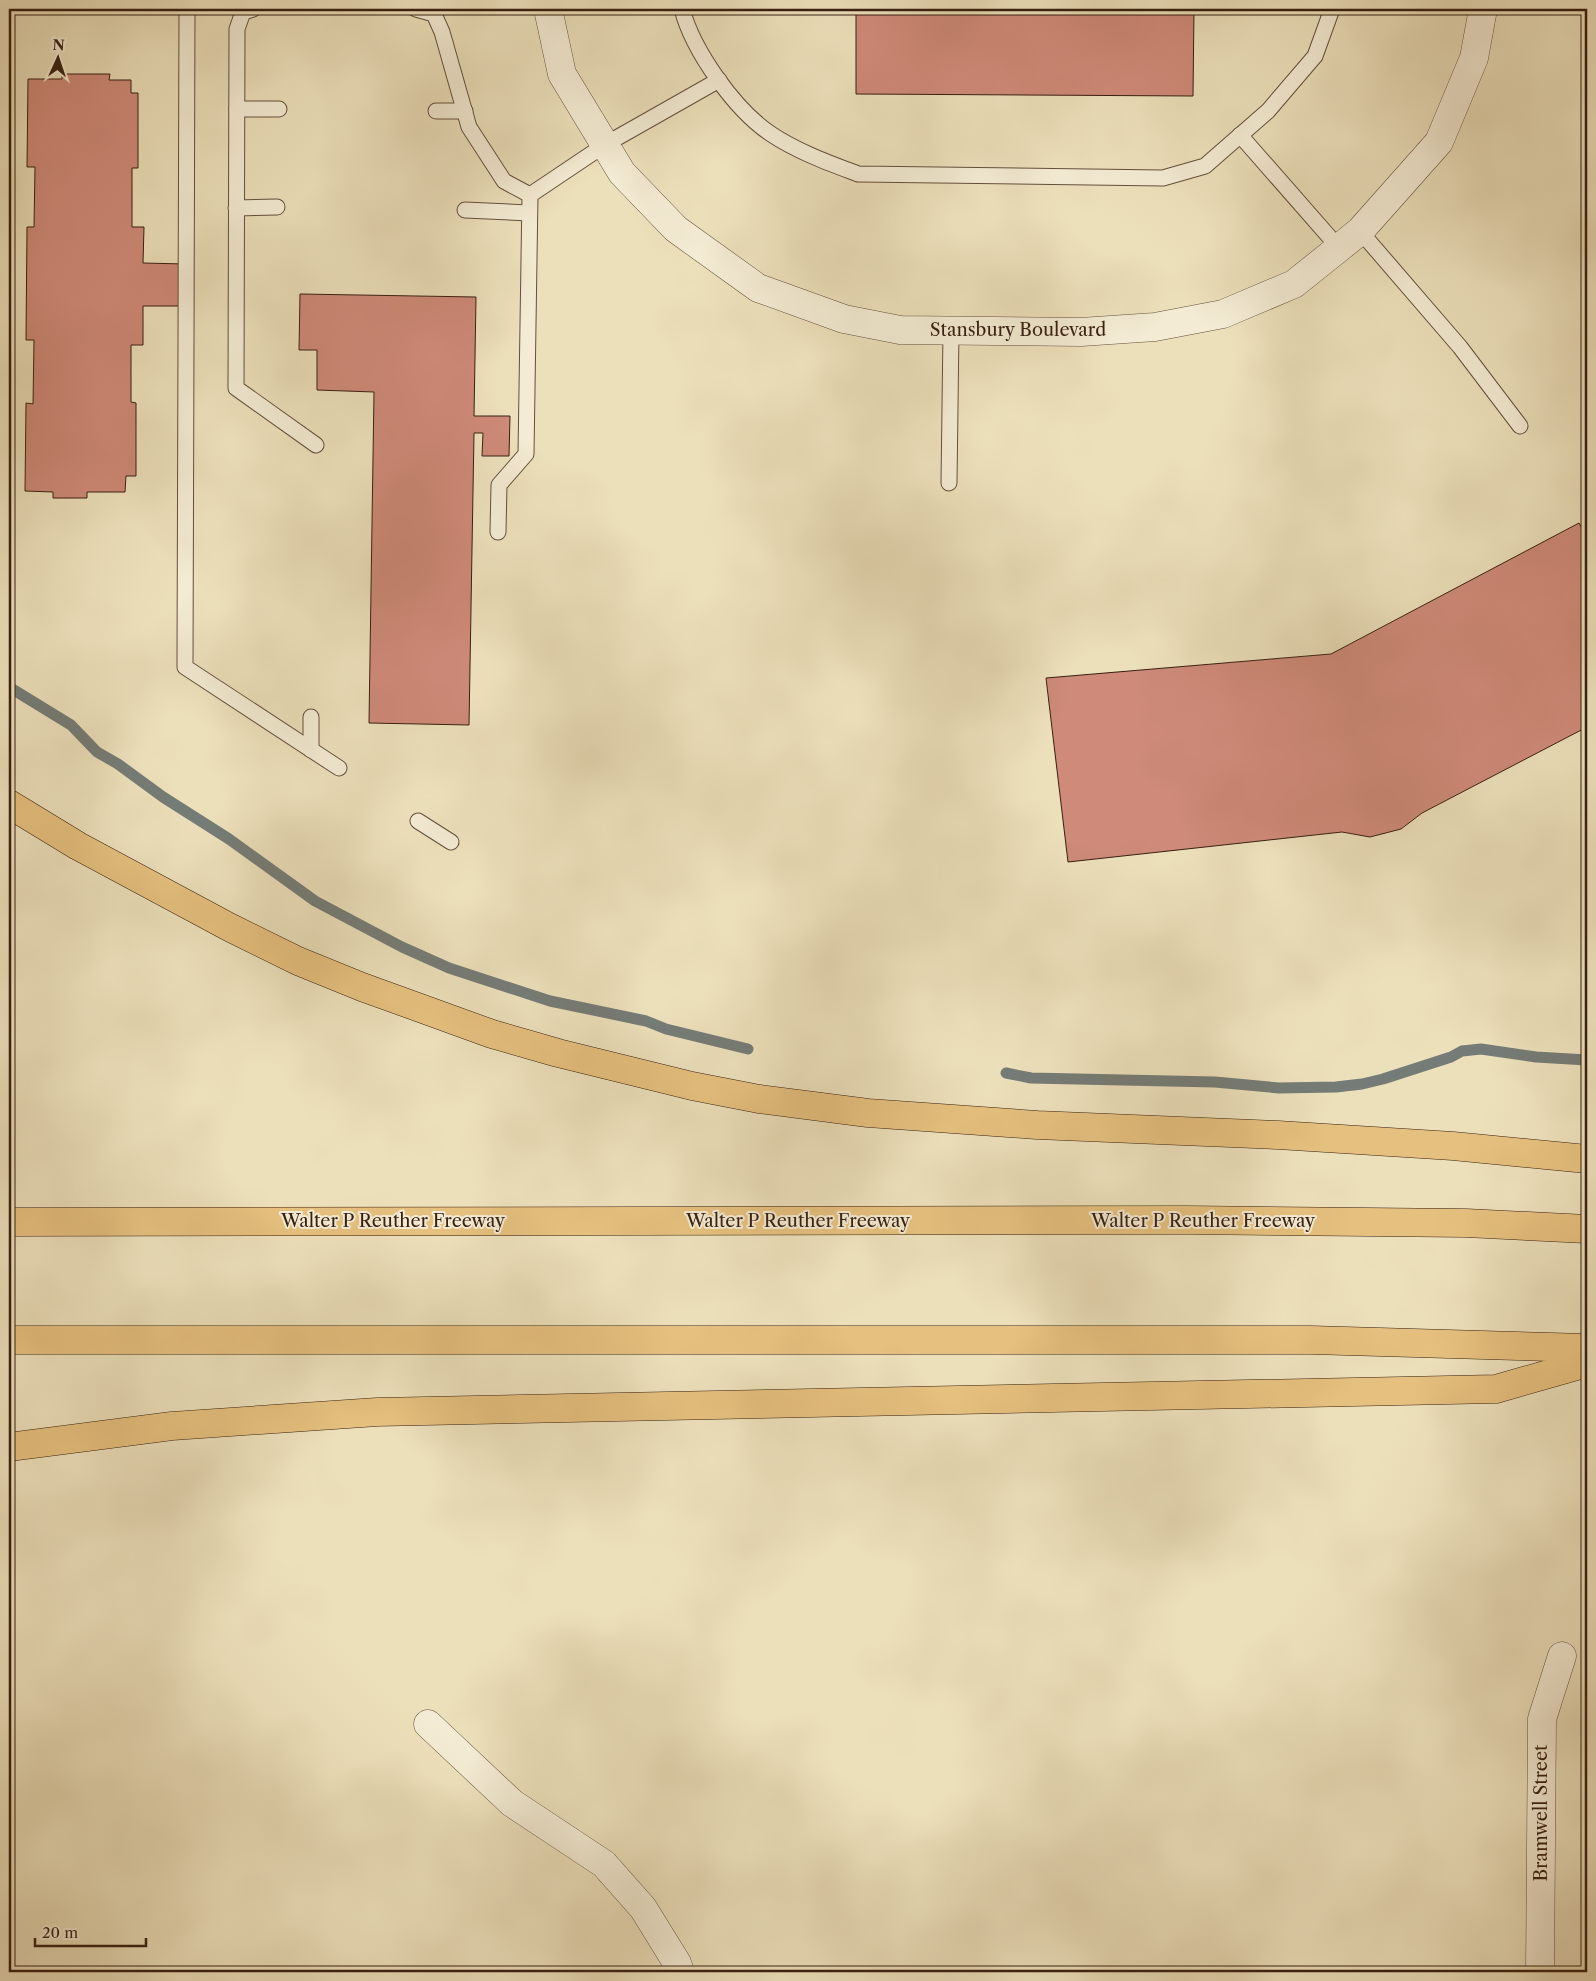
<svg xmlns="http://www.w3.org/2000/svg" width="1596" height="1981" viewBox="0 0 1596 1981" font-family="'Libre Caslon Text',serif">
	<rect width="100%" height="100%" fill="#ece0bb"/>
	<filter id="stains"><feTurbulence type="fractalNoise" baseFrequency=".004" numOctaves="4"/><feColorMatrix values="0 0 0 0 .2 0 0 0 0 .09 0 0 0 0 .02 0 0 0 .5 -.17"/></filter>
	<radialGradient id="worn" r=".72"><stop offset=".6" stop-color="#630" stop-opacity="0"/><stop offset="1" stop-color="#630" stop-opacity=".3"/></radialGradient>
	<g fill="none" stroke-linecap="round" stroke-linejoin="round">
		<g stroke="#757c77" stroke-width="11">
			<path d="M9 687 71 725 97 752 118 764 163 797 229 839 315 901 402 947 449 968 550 1001 646 1021 666 1029 748 1049"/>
			<path d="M1006 1073 1031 1078 1215 1082 1279 1088 1336 1087 1362 1084 1383 1079 1451 1057 1462 1051 1481 1049 1536 1057 1587 1060"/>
		</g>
	</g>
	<g fill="#cf8a79" stroke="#371f11">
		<path d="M856 9H1194L1193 96 856 94Z"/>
		<path d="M62 74H110L109 80H131V93H138V168H132V227H144L143 263 185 264V306H143V345H131V402L136 403V476H126L125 492H87V498H53V492L25 491 26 403 33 404 34 340H26L27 227H34L35 167H27L28 79H62Z"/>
		<path d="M300 294 476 297 474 416H510L509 456H482L483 433H474L469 725 369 723 374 392 317 390V350H299Z"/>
		<path d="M1579 523 1587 537V727L1422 813 1401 829 1370 837 1342 832 1068 862 1046 678 1331 654Z"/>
	</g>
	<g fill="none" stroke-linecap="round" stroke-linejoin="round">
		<g stroke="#644f3c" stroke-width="17">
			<g id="lane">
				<path d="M187 9 185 667 339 768"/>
				<path d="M253 9 243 12 237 29 236 388 316 445"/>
				<path d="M416 9 434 14 442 32 469 127 504 181 530 195"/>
				<path d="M682 9C693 51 735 110 771 134 798 152 829 163 858 174L1163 178 1205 166 1268 111 1315 56 1332 9"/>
				<path d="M237 109H279"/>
				<path d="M436 111H465"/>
				<path d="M1240 135 1339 248"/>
				<path d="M236 208 277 207"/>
				<path d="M465 210 529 213"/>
				<path d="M1360 231 1460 347 1520 426"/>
				<path d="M949 483 951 331"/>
				<path d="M498 532 499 485 526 454 530 195 606 144 719 80"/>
				<path d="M311 750V717"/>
				<path d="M418 821 451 842"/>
			</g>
		</g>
		<g stroke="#644f3c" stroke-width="29">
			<g id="street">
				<path d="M548 9 562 74 622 173 676 229 758 288 844 319 900 330 1081 332 1155 327 1223 314 1294 284 1339 248 1360 231 1439 142 1474 58 1483 9"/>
				<path d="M428 1724 512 1803 604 1864 643 1908 677 1963 680 1972"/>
				<path d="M1540 1972 1542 1719 1562 1656"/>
			</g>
		</g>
		<g stroke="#371f11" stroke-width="29">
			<g id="highway">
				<path d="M9 804 78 846 229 927 298 961 362 987 492 1034 558 1053 692 1086 759 1099 868 1113 1037 1125 1278 1135 1453 1146 1587 1159"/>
				<path d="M9 1222 1187 1220 1466 1223 1587 1229"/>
				<path d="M9 1340H1311L1587 1348"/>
				<path d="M9 1447 172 1426 377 1412 1496 1389 1587 1363"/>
			</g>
		</g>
		<use href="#lane" stroke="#f3ebd3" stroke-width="15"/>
		<use href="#street" stroke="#f3ebd3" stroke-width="28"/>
		<use href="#highway" stroke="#e6c07e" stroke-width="28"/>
	</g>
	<g text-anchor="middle" stroke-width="4" stroke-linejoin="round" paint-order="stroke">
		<g font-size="18" fill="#371f11" stroke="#f3ebd3">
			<text x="1018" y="336">Stansbury Boulevard</text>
			<text x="393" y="1227">Walter P Reuther Freeway</text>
			<text x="798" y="1227">Walter P Reuther Freeway</text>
			<text x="1203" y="1227">Walter P Reuther Freeway</text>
			<text transform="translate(1541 1813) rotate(-90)" y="6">Bramwell Street</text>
		</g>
	</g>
	<rect width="1596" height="1981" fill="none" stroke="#ece0bb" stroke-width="30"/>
	<rect x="10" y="10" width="1576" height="1961" fill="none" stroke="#371f11" stroke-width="2.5"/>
	<rect x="15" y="15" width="1566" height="1951" fill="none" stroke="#371f11"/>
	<g transform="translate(58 58) rotate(3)" stroke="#f3ebd3" stroke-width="4" paint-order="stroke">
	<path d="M0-4L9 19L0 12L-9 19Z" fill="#371f11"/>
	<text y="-8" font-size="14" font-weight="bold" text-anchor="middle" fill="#371f11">N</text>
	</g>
	<path d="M35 1938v8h111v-8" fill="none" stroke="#371f11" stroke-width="2.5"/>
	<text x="42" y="1938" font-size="15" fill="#371f11" stroke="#f3ebd3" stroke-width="4" paint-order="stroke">20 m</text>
	<rect width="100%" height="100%" filter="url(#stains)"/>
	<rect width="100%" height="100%" fill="url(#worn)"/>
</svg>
